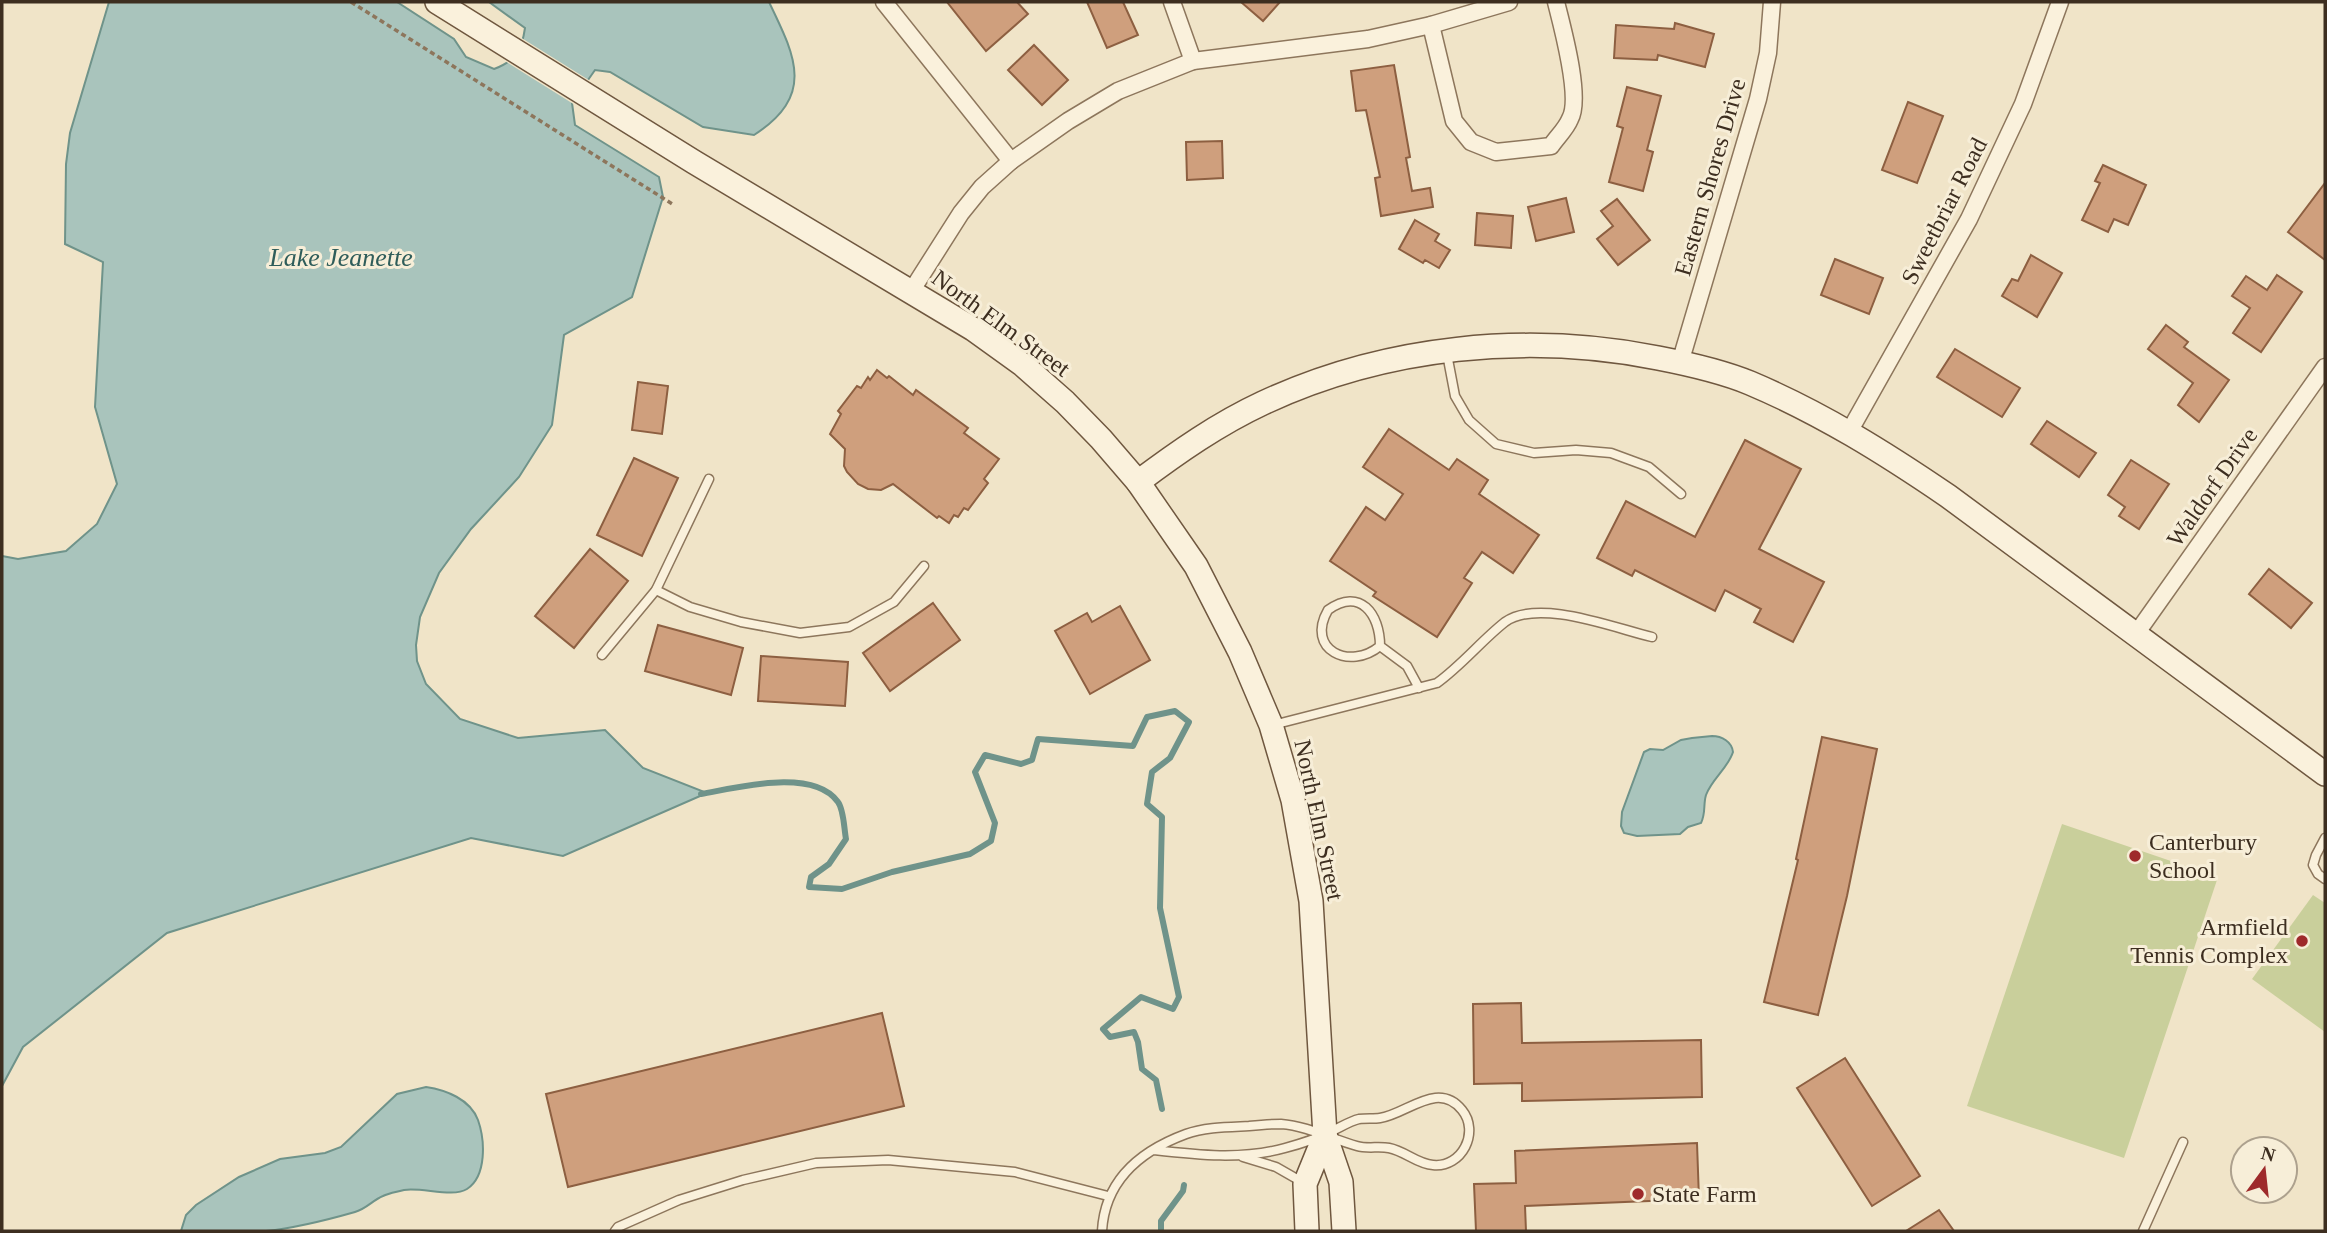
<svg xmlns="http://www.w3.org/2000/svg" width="2327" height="1233" viewBox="0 0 2327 1233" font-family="Georgia,serif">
	<rect width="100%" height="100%" fill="#f0e4c8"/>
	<g fill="#c9cf9b">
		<path d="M2062 824 2218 877 2124 1158 1967 1106Z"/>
		<path d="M2313 895 2325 903V1032L2252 979Z"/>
	</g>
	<g fill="#a9c4bc" stroke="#6f938a" stroke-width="2">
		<path d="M109 2H397L454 39 466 57 494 69C516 61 522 49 525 28L489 2H769C795 56 816 95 754 135L703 127 610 72 595 70 572 103 575 125 659 177 663 197 632 297 564 335 552 425 519 477 471 529 439 573 420 617 416 645 417 661 426 684 460 719 518 738 605 730 643 768 707 793 563 856 471 838 167 933 23 1047 2 1086V556L18 559 66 551 97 524 117 484 95 407 103 262 65 244 66 164 70 133Z"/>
		<path d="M1712 736C1722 736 1732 742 1733 752 1728 768 1712 779 1706 795 1703 805 1706 813 1701 823L1688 827 1680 834 1637 836 1624 833 1621 826 1622 812 1644 752 1650 749 1663 750 1681 740 1692 738Z"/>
		<path d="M426 1087C446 1090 470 1099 478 1120 485 1140 487 1176 467 1189 453 1198 422 1187 404 1190 397 1192 389 1193 383 1196 373 1200 366 1209 355 1212 327 1220 295 1228 266 1231 239 1233 208 1231 181 1231L186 1215 196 1205 239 1177 280 1159 325 1153 341 1147 397 1094Z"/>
	</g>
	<path fill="#f0e4c8" d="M520 37 592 82 575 105 505 61 518 48Z"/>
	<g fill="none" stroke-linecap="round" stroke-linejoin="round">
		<g stroke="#6f938a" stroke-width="6">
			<path d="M701 794C736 788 813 767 838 802 844 810 844 829 846 839L829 864 811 877 809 887 842 889 892 872 970 854 991 841 995 823 975 772 985 755 1021 764 1032 760 1038 739 1133 746 1147 717 1175 711 1189 722 1170 758 1152 772 1147 804 1162 817 1160 908 1179 997 1173 1009 1141 997 1103 1029 1110 1037 1134 1032 1138 1042 1142 1069 1156 1080 1162 1109"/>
			<path d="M1161 1231V1221L1183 1191 1184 1185"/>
		</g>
	</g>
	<g fill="#cf9f7d" stroke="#8d5f41" stroke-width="2">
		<path d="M947 2H1017L1028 14 986 51Z"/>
		<path d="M1087 2H1123L1138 35 1107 48Z"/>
		<path d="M1241 2H1280L1263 21Z"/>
		<path d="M1675 23 1714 34 1705 67 1658 55 1657 60 1614 58 1616 25 1674 29Z"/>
		<path d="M1034 45 1068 80 1042 105 1008 70Z"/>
		<path d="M1394 65 1410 157 1406 158 1412 191 1430 188 1433 207 1381 216 1375 178 1380 177 1366 110 1356 111 1351 71Z"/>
		<path d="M1627 87 1661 96 1647 150 1653 152 1643 191 1609 182 1623 128 1617 126Z"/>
		<path d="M1908 102 1943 116 1917 183 1882 170Z"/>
		<path d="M1222 141 1223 178 1187 180 1186 142Z"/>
		<path d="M2103 165 2146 185 2128 225 2114 219 2108 232 2082 220 2100 183 2095 181Z"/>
		<path d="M2325 183V260L2288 232Z"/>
		<path d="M1566 198 1574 232 1536 241 1528 207Z"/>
		<path d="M1617 199 1650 240 1618 265 1597 239 1613 226 1601 211Z"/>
		<path d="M1477 213 1513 216 1511 248 1475 245Z"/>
		<path d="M1415 220 1439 234 1435 241 1450 250 1439 268 1425 260 1423 263 1399 249Z"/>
		<path d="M2031 255 2062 273 2037 317 2002 296 2012 279 2018 281Z"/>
		<path d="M1835 259 1883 278 1869 314 1821 295Z"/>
		<path d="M2277 275 2302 292 2261 352 2233 333 2250 308 2232 296 2246 276 2267 290Z"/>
		<path d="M2166 325 2188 342 2184 347 2229 380 2199 422 2178 405 2193 383 2148 349Z"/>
		<path d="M1955 349 2020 388 2002 417 1937 377Z"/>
		<path d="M877 370 887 378 889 376 913 395 916 390 968 428 964 433 999 459 984 479 988 483 968 510 964 508 958 517 954 515 949 523 939 516 937 518 893 484 881 490 868 489 858 484 847 472 844 466 845 449 830 434 841 414 838 411 857 386 861 388 868 377 870 380Z"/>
		<path d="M638 382 668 386 662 434 632 430Z"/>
		<path d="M2047 421 2096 453 2079 477 2031 444Z"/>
		<path d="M1389 429 1449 470 1457 459 1488 480 1479 494 1539 535 1513 573 1482 552 1464 578 1472 583 1437 637 1373 596 1376 592 1330 561 1366 507 1385 520 1403 494 1363 467Z"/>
		<path d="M1745 440 1801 469 1759 549 1824 582 1793 642 1754 622 1761 609 1725 590 1715 611 1635 570 1632 576 1597 558 1626 501 1695 537Z"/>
		<path d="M634 458 678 478 642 556 597 535Z"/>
		<path d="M2131 460 2169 484 2139 529 2119 516 2125 507 2108 495Z"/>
		<path d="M590 549 628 581 574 648 535 616Z"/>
		<path d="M2269 569 2312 603 2291 628 2249 594Z"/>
		<path d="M933 603 960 640 890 691 863 653Z"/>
		<path d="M1120 606 1150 660 1090 694 1055 631 1087 613 1092 622Z"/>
		<path d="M658 625 743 648 731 695 645 671Z"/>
		<path d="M761 656 848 662 845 706 758 701Z"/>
		<path d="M1822 737 1877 749 1847 896 1818 1015 1764 1002 1798 860 1796 859Z"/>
		<path d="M1521 1003 1522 1043 1701 1040 1702 1097 1522 1101V1083L1474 1084 1473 1004Z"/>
		<path d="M882 1013 904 1106 568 1187 546 1094Z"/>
		<path d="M1845 1058 1920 1176 1872 1206 1797 1088Z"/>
		<path d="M1697 1143 1699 1199 1525 1206 1526 1231H1476L1474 1184 1516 1183 1515 1151Z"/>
		<path d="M1939 1210 1954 1231H1906Z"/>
	</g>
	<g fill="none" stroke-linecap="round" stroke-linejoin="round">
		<g stroke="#8d765c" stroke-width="11">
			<g id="lane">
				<path d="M1447 354 1455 396 1469 420 1496 444 1534 453 1576 450 1611 453 1649 467 1681 494"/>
				<path d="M656 590 690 607 741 622 800 633 849 627 894 602 924 566"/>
				<path d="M1380 646C1350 671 1305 650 1328 610 1360 587 1380 614 1380 646L1407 666 1419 688"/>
				<path d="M602 655 656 590 709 479"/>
				<path d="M1273 725 1437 683C1462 665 1482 640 1505 622 1539 598 1614 628 1652 637"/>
				<path d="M2325 838 2316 855 2313 865 2318 874 2325 879"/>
				<path d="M1243 1157 1276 1167 1304 1183"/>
				<path d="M615 1231 618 1227 679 1200 743 1180 816 1163 888 1160 1015 1172 1108 1196"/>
				<path d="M1102 1231C1105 1180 1140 1151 1186 1134 1205 1127 1229 1127 1249 1126 1259 1125 1271 1124 1281 1124 1307 1126 1332 1139 1357 1146 1367 1149 1379 1146 1389 1148 1405 1151 1417 1164 1433 1165 1462 1168 1480 1132 1462 1110 1438 1080 1407 1114 1380 1118 1374 1119 1366 1118 1359 1119 1350 1121 1339 1128 1330 1132 1316 1139 1300 1144 1285 1148 1242 1160 1198 1155 1154 1150"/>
				<path d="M2143 1231 2183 1142"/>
			</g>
		</g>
		<g stroke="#8d765c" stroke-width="19">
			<g id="street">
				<path d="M884 2 1011 161"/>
				<path d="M1172 2 1193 61"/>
				<path d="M1431 25 1454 121 1471 142 1496 152 1551 146C1557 137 1566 129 1570 119 1582 98 1562 26 1556 2"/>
				<path d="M912 290 961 213 982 187 1011 161 1068 121 1118 91 1193 61 1368 39 1431 25 1509 2"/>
				<path d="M1680 363 1758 99 1768 53 1772 2"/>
				<path d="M1849 432 1969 219 2023 104 2060 2"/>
				<path d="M2136 634 2325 367"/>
			</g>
		</g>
		<g stroke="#6f573f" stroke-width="26">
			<g id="secondary">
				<path d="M437 2 694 162 973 329 1023 365 1065 402 1101 439 1138 482 1196 566 1240 652 1271 725 1293 800 1311 901 1325 1135 1341 1182 1344 1231"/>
				<path d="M1138 482C1178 452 1218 424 1263 403 1385 346 1527 332 1658 358 1689 364 1721 371 1750 383 1821 413 1885 453 1948 496L2325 774"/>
				<path d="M1307 1231 1305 1184 1325 1135"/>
			</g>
		</g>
		<path stroke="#8d765c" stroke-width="3.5" stroke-dasharray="5 3.5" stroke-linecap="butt" d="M351 2 674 205"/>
		<use href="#lane" stroke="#faf1dc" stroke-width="8"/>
		<use href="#street" stroke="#faf1dc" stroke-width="16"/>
		<use href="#secondary" stroke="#faf1dc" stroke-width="23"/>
	</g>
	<g fill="#9e2a2b" stroke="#f7eed8" stroke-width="2.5">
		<circle cx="2135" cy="856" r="7"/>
		<circle cx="2302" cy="941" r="7"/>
		<circle cx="1638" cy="1194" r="7"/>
	</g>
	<g text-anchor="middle" stroke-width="6" stroke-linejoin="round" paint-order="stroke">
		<g font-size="24" fill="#3d2e20" stroke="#f7eed8">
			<text transform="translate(1710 177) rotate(-74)" y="8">Eastern Shores Drive</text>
			<text transform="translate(1944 211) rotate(-63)" y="8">Sweetbriar Road</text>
			<text transform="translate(1001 323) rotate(36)" y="8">North Elm Street</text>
			<text transform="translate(2212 487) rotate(-55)" y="8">Waldorf Drive</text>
			<text transform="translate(1319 820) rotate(78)" y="8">North Elm Street</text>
		</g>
		<g font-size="24" fill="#3d2e20" stroke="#f7eed8" text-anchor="start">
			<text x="2149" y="850">Canterbury<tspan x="2149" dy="28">School</tspan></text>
			<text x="2288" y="935" text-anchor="end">Armfield<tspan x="2288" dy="28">Tennis Complex</tspan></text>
			<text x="1652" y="1202">State Farm</text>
		</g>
		<g font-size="26" font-style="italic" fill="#2f5d5a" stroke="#f7eed8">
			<text x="341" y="266">Lake Jeanette</text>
		</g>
	</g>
	<rect width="2327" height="1233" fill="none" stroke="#3d2e20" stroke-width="7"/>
	<g transform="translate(2264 1170) rotate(15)"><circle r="33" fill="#f7eed8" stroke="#ada18e" stroke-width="2"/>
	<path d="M0-5L12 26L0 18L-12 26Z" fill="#9e2a2b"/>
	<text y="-10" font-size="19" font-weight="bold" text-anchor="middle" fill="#3d2e20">N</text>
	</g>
</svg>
